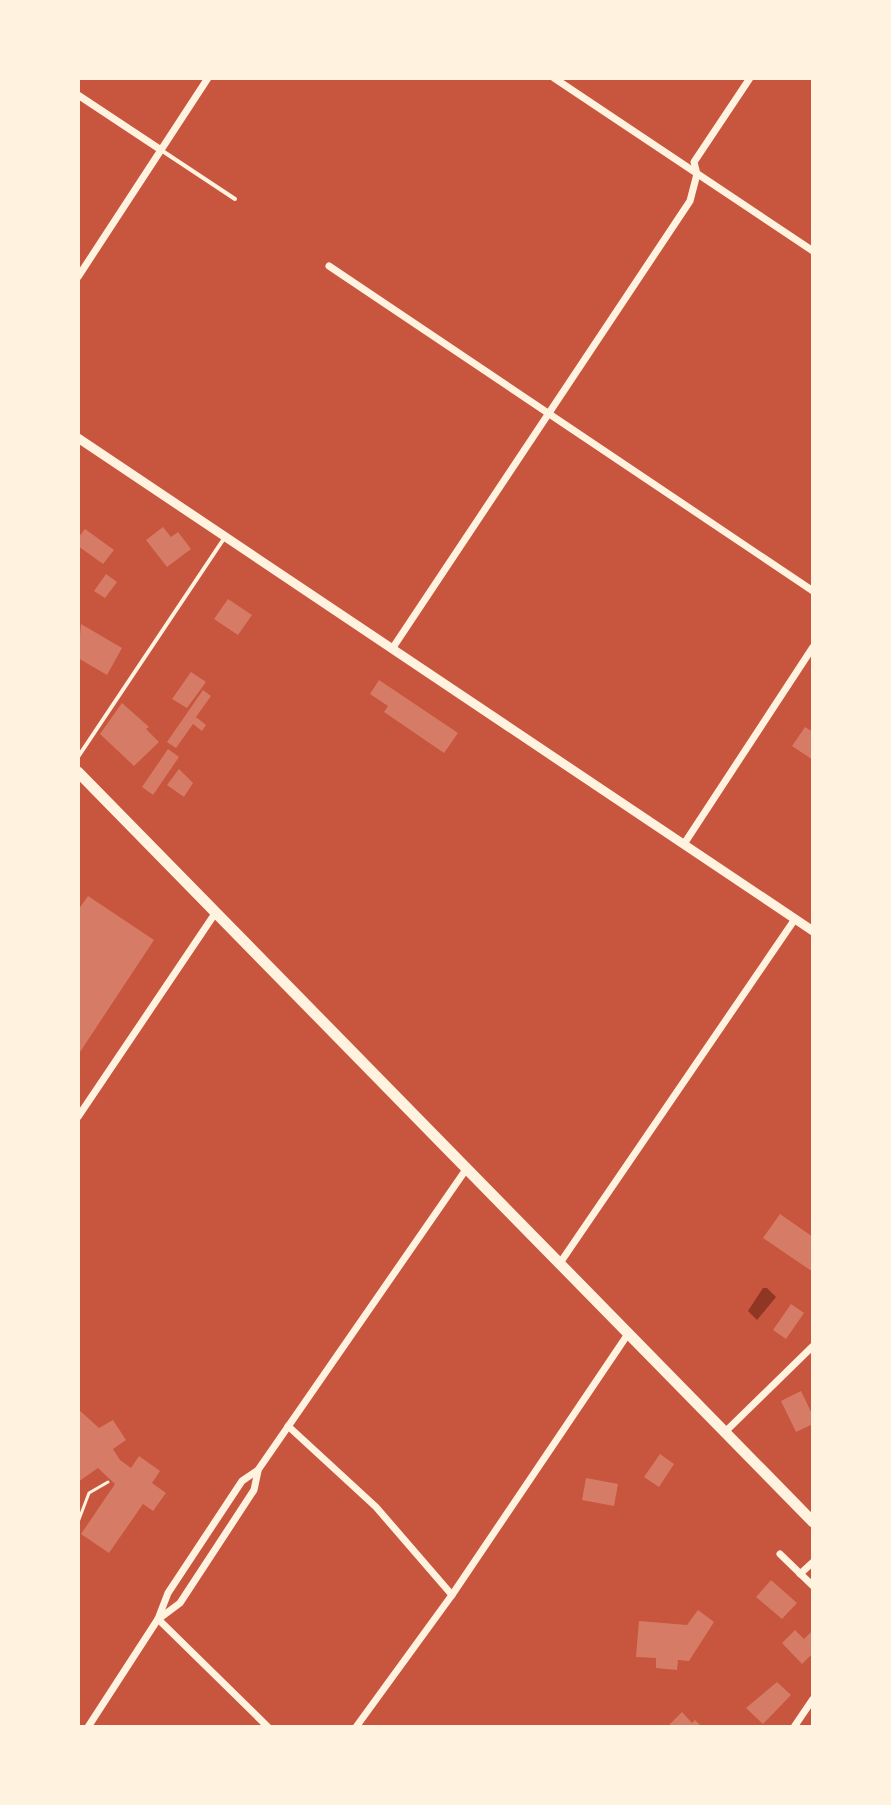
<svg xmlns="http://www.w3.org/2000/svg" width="891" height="1805" viewBox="0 0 891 1805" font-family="'Asap Condensed',sans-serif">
	<rect width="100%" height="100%" fill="#c8553d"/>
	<path fill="#8f3625" d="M763 1288H767L776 1297 757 1320 748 1311Z"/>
	<g fill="#d67c66">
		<path d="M163 527 171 537 178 532 191 549 167 567 146 540Z"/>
		<path d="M85 529 114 550 103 564 78 546V538Z"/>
		<path d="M106 574 117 582 105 598 94 591Z"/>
		<path d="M228 599 252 615 238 635 214 619Z"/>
		<path d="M81 624 122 648 107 675 78 658Z"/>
		<path d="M191 672 206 682 187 708 172 699Z"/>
		<path d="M379 680 458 733 444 753 384 712 388 706 370 694Z"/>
		<path d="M203 690 211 696 196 717 206 725 202 731 193 724 176 748 167 742Z"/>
		<path d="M122 703 149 727 146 729 159 742 134 766 100 734Z"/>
		<path d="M805 727 813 732V760L792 746Z"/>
		<path d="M168 749 179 757 153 795 142 787Z"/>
		<path d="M179 769 193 783 184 797 167 785Z"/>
		<path d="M88 896 154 940 78 1055V910Z"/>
		<path d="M780 1214 813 1237V1272L763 1238Z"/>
		<path d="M791 1304 804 1313 786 1339 773 1330Z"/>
		<path d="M801 1391 813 1416V1424L796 1432 781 1401Z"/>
		<path d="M78 1409 99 1428 113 1420 126 1440 113 1449 120 1460 131 1468 139 1456 160 1471 152 1483 166 1493 153 1511 143 1504 109 1553 81 1534 115 1484 98 1468 78 1482Z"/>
		<path d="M660 1454 674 1464 659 1487 644 1477Z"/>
		<path d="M586 1478 618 1484 614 1506 582 1500Z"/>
		<path d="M771 1580 797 1603 782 1619 756 1597Z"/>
		<path d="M698 1610 714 1622 689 1661 678 1660 677 1670 656 1668V1658L636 1657 639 1621 687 1625Z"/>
		<path d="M795 1630 804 1639 813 1630V1653L802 1664 782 1643Z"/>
		<path d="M777 1682 791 1695 763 1724 746 1708Z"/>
		<path d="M682 1712 692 1723 695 1720 702 1727H667Z"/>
	</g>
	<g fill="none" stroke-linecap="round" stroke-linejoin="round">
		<path stroke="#fff3e0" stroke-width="3" d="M78 1522 89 1493 108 1482"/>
		<g stroke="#fff3e0" stroke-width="4">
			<path d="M161 150 235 199"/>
			<path d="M78 757 225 537"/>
		</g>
		<g stroke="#fff3e0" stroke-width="7">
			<path d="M554 78 813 251"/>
			<path d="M78 95 161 150"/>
			<path d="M329 266 813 591"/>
			<path d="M78 277 208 78"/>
			<path d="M392 649 690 201 697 174 694 162 750 78"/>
			<path d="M684 844 813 647"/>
			<path d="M78 1117 216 912"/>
			<path d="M560 1263 795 919"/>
			<path d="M288 1426 376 1507 452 1595"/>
			<path d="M725 1432 813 1346"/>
			<path d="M780 1554 813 1586"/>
			<path d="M800 1574 813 1562"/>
			<path d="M160 1618 180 1603 254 1490 258 1471"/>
			<path d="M158 1619 268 1727"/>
			<path d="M88 1727 158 1619 168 1593 242 1481 258 1470 467 1168"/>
			<path d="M356 1727 452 1595 628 1334"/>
			<path d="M794 1727 813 1699"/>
		</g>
		<path stroke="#fff3e0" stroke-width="9" d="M78 438 813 931"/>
		<path stroke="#fff3e0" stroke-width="11" d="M78 772 813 1522"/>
	</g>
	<rect width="891" height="1805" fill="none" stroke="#fff3e0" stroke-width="160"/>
</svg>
